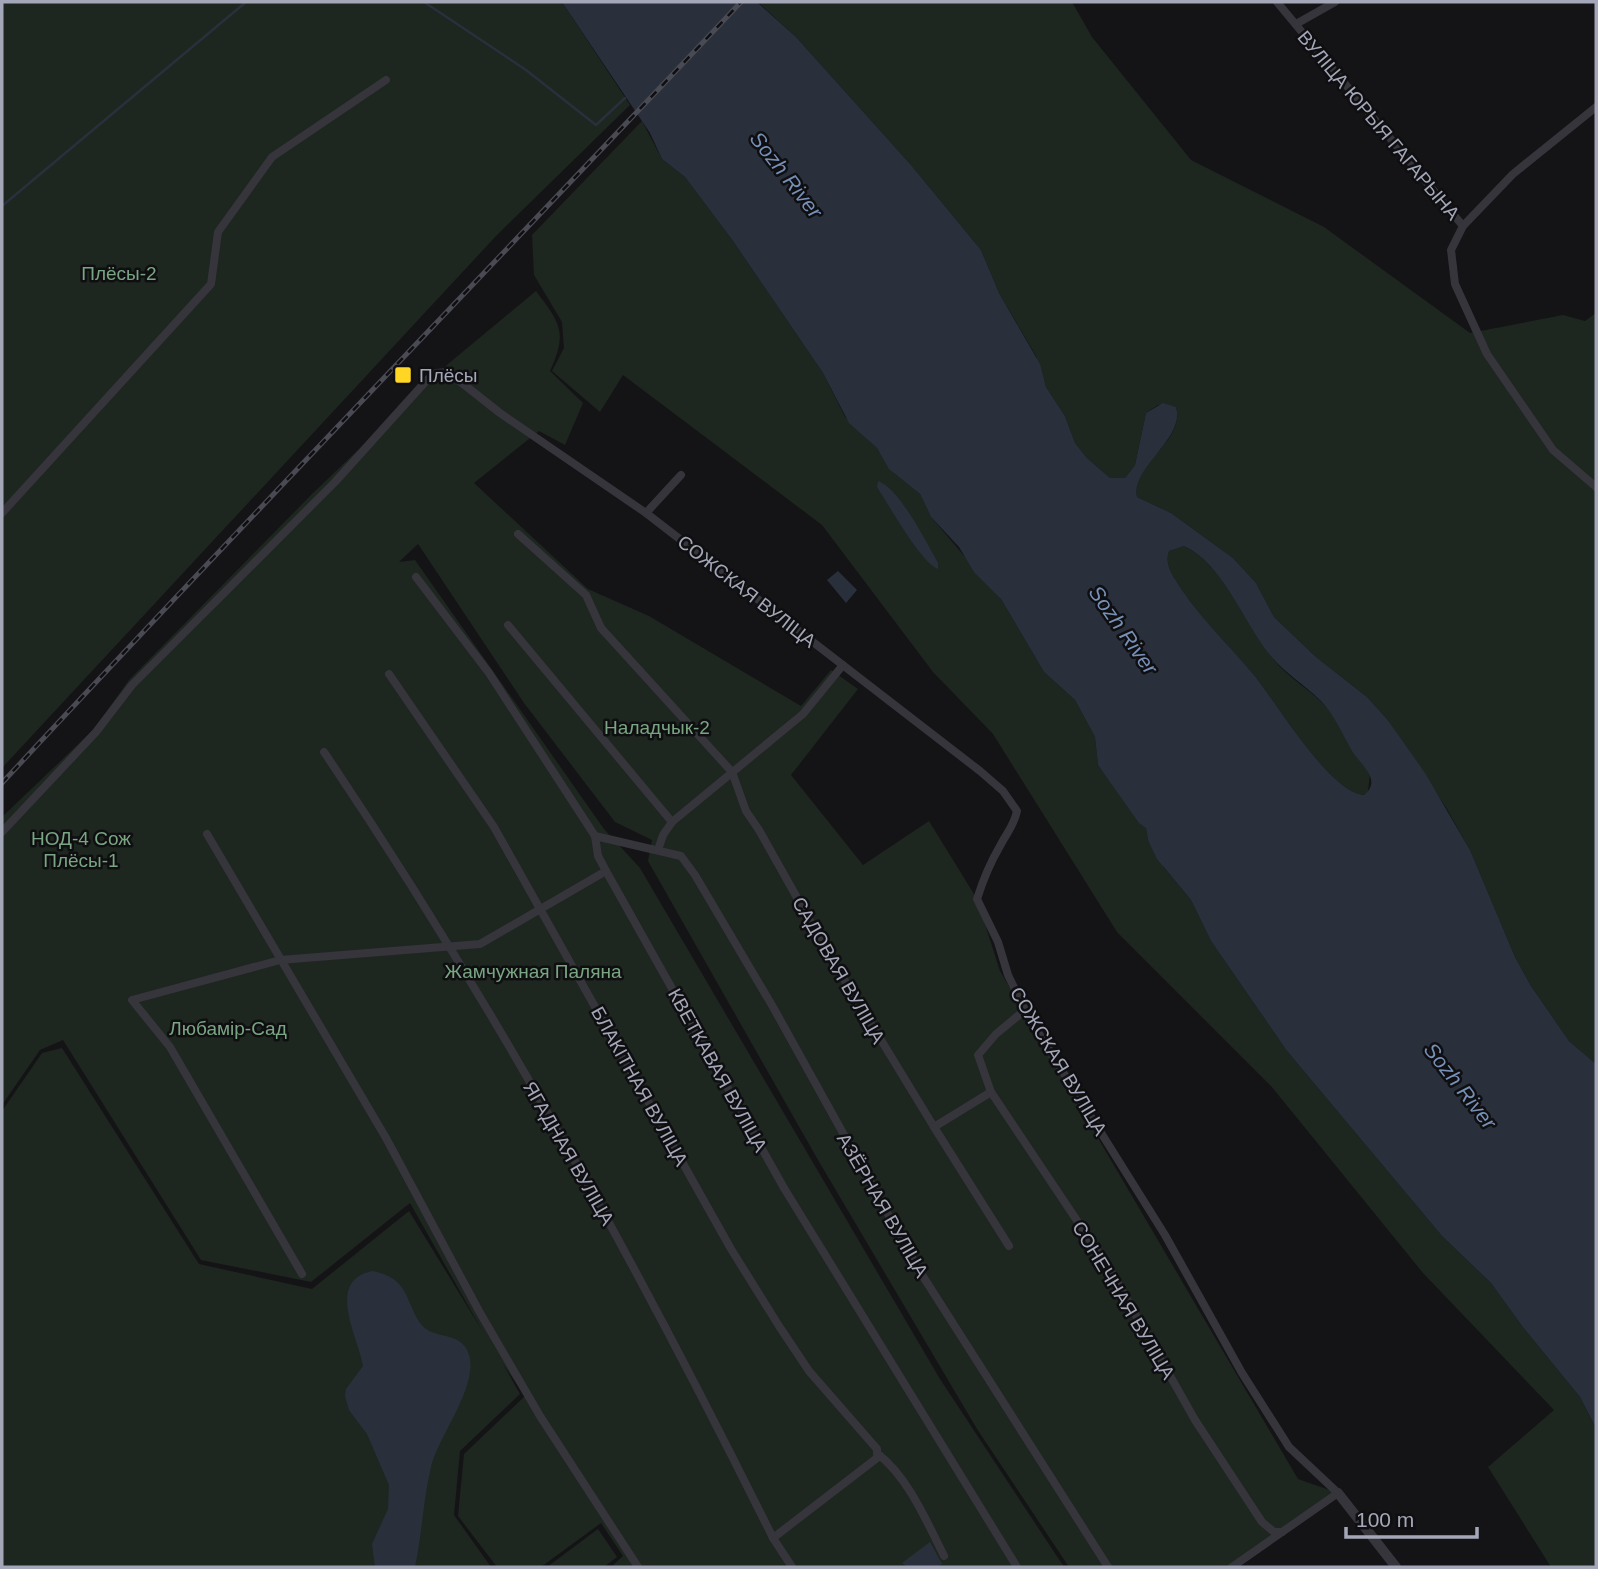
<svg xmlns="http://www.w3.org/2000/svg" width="1598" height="1569" viewBox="0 0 1598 1569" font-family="Arial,sans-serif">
	<rect width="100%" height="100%" fill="#141416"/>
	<g fill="#1e2620">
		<path d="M2 2H562L630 105 497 235 2 768Z"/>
		<path d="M758 2H1072L1092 37 1191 160 1324 227 1470 333 1563 315 1585 321 1596 313V1064L1569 1041 1531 986 1515 957 1470 850 1447 809 1387 719 1367 697 1316 657 1274 617 1256 583 1233 558 1171 513 1137 497C1130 465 1186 441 1176 407L1158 405 1146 413 1135 465 1125 478H1110L1087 458 1075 443 1065 416 1046 387 1036 356 999 293 981 250 911 165 796 37Z"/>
		<path d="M642 121 662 159 685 177 733 241 823 373 845 417 877 448 893 472 920 494 931 517 1001 599 1044 672 1075 700 1095 737 1098 765 1146 828 1148 840 1165 869 1191 900 1211 941 1287 1051 1442 1236 1491 1283 1522 1326 1580 1397 1596 1428V1567H1551L1488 1467 1554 1410 1423 1273 1271 1086 1117 932 993 734 933 672 822 525 623 375 600 412 552 371 564 348 562 322 534 275 532 235Z"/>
		<path d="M536 291C560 323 568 332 550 371L583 403 565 445 539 431 474 483 588 589 649 616 801 706 831 670 858 689 791 775 863 865 929 821 977 899 1000 971 1298 1479 1338 1493 1237 1567H1069L977 1429 818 1160 648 861 652 840 615 822 524 703 418 544 399 562 415 560 604 829 640 868 940 1379 1064 1567H611L623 1556 601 1523 541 1567H497L458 1516 464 1454 525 1396 503 1364 520 1394 460 1451 454 1515 491 1567H2V1111L42 1053 62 1048 199 1264 312 1289 409 1211 483 1332 410 1203 311 1282 201 1260 63 1040 40 1050 2 1105V817L94 729 129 680 312 494 448 364Z"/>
		<path d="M1184 546C1224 565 1246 625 1273 659 1289 679 1313 691 1329 710 1345 730 1354 753 1370 773L1368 792 1364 795C1330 793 1276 702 1254 675 1226 643 1195 613 1173 576 1168 567 1166 560 1169 551Z"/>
		<path d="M598 1529 617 1557 604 1567H547Z"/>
	</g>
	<g fill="#29303b" fill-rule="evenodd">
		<path d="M562 2H757L796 37 911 165 981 250 999 293 1040 364 1046 387 1065 416 1075 443 1087 458 1110 478H1125L1135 465 1146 413 1163 403 1176 407C1186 438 1130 468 1137 497L1171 513 1233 558 1256 583 1274 617 1316 657 1367 697 1387 719 1425 773 1470 850 1515 957 1531 986 1569 1041 1596 1064V1428L1580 1397 1522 1326 1491 1283 1442 1236 1287 1051 1211 941 1191 900 1157 859 1148 840 1146 828 1139 823 1098 765 1095 737 1075 700 1044 672 1001 599 974 572 959 547 931 517 920 494 889 469 877 448 849 423 823 373 733 241 685 177 662 159 650 133ZM1184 546C1223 564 1243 621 1269 654 1284 673 1304 684 1321 701 1335 716 1342 733 1352 751 1360 764 1383 780 1364 795 1330 793 1276 702 1254 675 1226 642 1195 613 1173 576 1168 567 1166 560 1169 551Z"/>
		<path d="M878 481C900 489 926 542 938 563V569C921 563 889 505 877 487Z"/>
		<path d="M838 571 857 590 846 603 827 580Z"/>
		<path d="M373 1271C409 1279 404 1298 420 1323 431 1339 456 1332 466 1348 485 1379 438 1435 431 1467 423 1500 422 1534 415 1567H375L372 1544 388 1509 389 1485 367 1434 349 1410 345 1396 346 1389 363 1366C359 1339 324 1280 373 1271Z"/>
		<path d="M930 1542 942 1564 937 1567H907L902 1563Z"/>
	</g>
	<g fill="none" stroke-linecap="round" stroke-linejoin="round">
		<g stroke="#29303b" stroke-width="2.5">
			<path d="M424 2 526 70 596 125 625 98"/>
			<path d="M2 206 246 2"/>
		</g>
		<g stroke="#35353b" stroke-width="8">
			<path d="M1277 2 1463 226"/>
			<path d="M1296 24 1335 2"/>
			<path d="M1596 107 1513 174 1463 226 1451 250 1455 284 1487 354 1553 450 1596 487"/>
			<path d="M2 513 211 284 218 232 272 157 386 80"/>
			<path d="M646 513 681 475"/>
			<path d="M518 534 586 595 601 628 732 772 746 811 759 830 828 953 934 1127 991 1092"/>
			<path d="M416 577 489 673 595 836 598 856 606 871 784 1188 1017 1567"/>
			<path d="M508 625 672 822"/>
			<path d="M389 674 494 827 731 1249 779 1326 809 1371 877 1449V1458L773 1538"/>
			<path d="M324 752C493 1002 639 1268 773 1538L792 1567"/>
			<path d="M2 832 96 732 132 685 335 482 427 380 436 373 448 372 500 413 646 513 980 771 1003 791 1017 811C1014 826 1007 832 1000 846 990 863 983 880 977 899L998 942 1008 975 1028 1016 1165 1235 1242 1373 1289 1447 1338 1493 1232 1567"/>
			<path d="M207 834 386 1138 479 1311 540 1416 638 1567"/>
			<path d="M595 836 681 856 695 875 773 1007 919 1270 1108 1567"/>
			<path d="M658 850 663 835 672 822 803 714 843 665"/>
			<path d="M1025 1010 996 1034 978 1055 991 1092 1112 1273 1195 1420 1262 1522 1274 1532H1282"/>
			<path d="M934 1127 1009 1246"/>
			<path d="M302 1274 170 1047 132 1000 280 960 480 944 606 871"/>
			<path d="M878 1454C908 1477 927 1522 944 1556"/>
		</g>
		<path stroke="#35353b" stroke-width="10" d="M1338 1493 1396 1567"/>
		<g stroke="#494a53" stroke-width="5">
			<path id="rail" d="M2 783C246 520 495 263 741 2"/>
		</g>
		<use href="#rail" stroke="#0f0f11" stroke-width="2.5" stroke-dasharray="8" stroke-linecap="butt"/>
	</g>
	<rect fill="#ffd623" stroke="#0f0f11" stroke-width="2.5" x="394" y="366" width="18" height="18" rx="3.5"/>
	<g text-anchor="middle" stroke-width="5" stroke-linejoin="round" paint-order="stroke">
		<g font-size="19" fill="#a4a7b8" stroke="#0f0f11">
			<text transform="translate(1379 125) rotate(50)" y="7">ВУЛІЦА ЮРЫЯ ГАГАРЫНА</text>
			<text transform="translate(747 591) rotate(38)" y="7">СОЖСКАЯ ВУЛІЦА</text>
			<text transform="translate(839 970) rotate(60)" y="7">САДОВАЯ ВУЛІЦА</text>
			<text transform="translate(1059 1061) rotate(59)" y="7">СОЖСКАЯ ВУЛІЦА</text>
			<text transform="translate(718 1070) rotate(61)" y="7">КВЕТКАВАЯ ВУЛІЦА</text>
			<text transform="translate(640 1086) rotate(61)" y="7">БЛАКІТНАЯ ВУЛІЦА</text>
			<text transform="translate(569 1153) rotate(60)" y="7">ЯГАДНАЯ ВУЛІЦА</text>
			<text transform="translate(883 1205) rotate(60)" y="7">АЗЁРНАЯ ВУЛІЦА</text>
			<text transform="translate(1124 1300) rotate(59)" y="7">СОНЕЧНАЯ ВУЛІЦА</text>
		</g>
		<g font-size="19" fill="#79a582" stroke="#0f0f11">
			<text x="119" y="280">Плёсы-2</text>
			<text x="657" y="734">Наладчык-2</text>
			<text x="81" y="845">НОД-4 Сож<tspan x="81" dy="22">Плёсы-1</tspan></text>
			<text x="533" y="978">Жамчужная Паляна</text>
			<text x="228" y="1035">Любамір-Сад</text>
		</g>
		<g font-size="19" fill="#a4a7b8" stroke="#0f0f11" text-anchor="start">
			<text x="419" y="382">Плёсы</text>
		</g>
		<g font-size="21" font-style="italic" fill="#7790b7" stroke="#0f0f11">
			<text transform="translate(786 175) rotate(52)" y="7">Sozh River</text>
			<text transform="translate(1123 630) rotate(55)" y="7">Sozh River</text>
			<text transform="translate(1460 1086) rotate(52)" y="7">Sozh River</text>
		</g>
	</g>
	<rect width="1598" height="1569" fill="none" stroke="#a4a7b8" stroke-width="7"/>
	<path d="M1346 1527v10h131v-10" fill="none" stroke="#a4a7b8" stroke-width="3.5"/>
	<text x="1356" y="1527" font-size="21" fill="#a4a7b8" stroke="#0f0f11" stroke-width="5" paint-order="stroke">100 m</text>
</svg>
